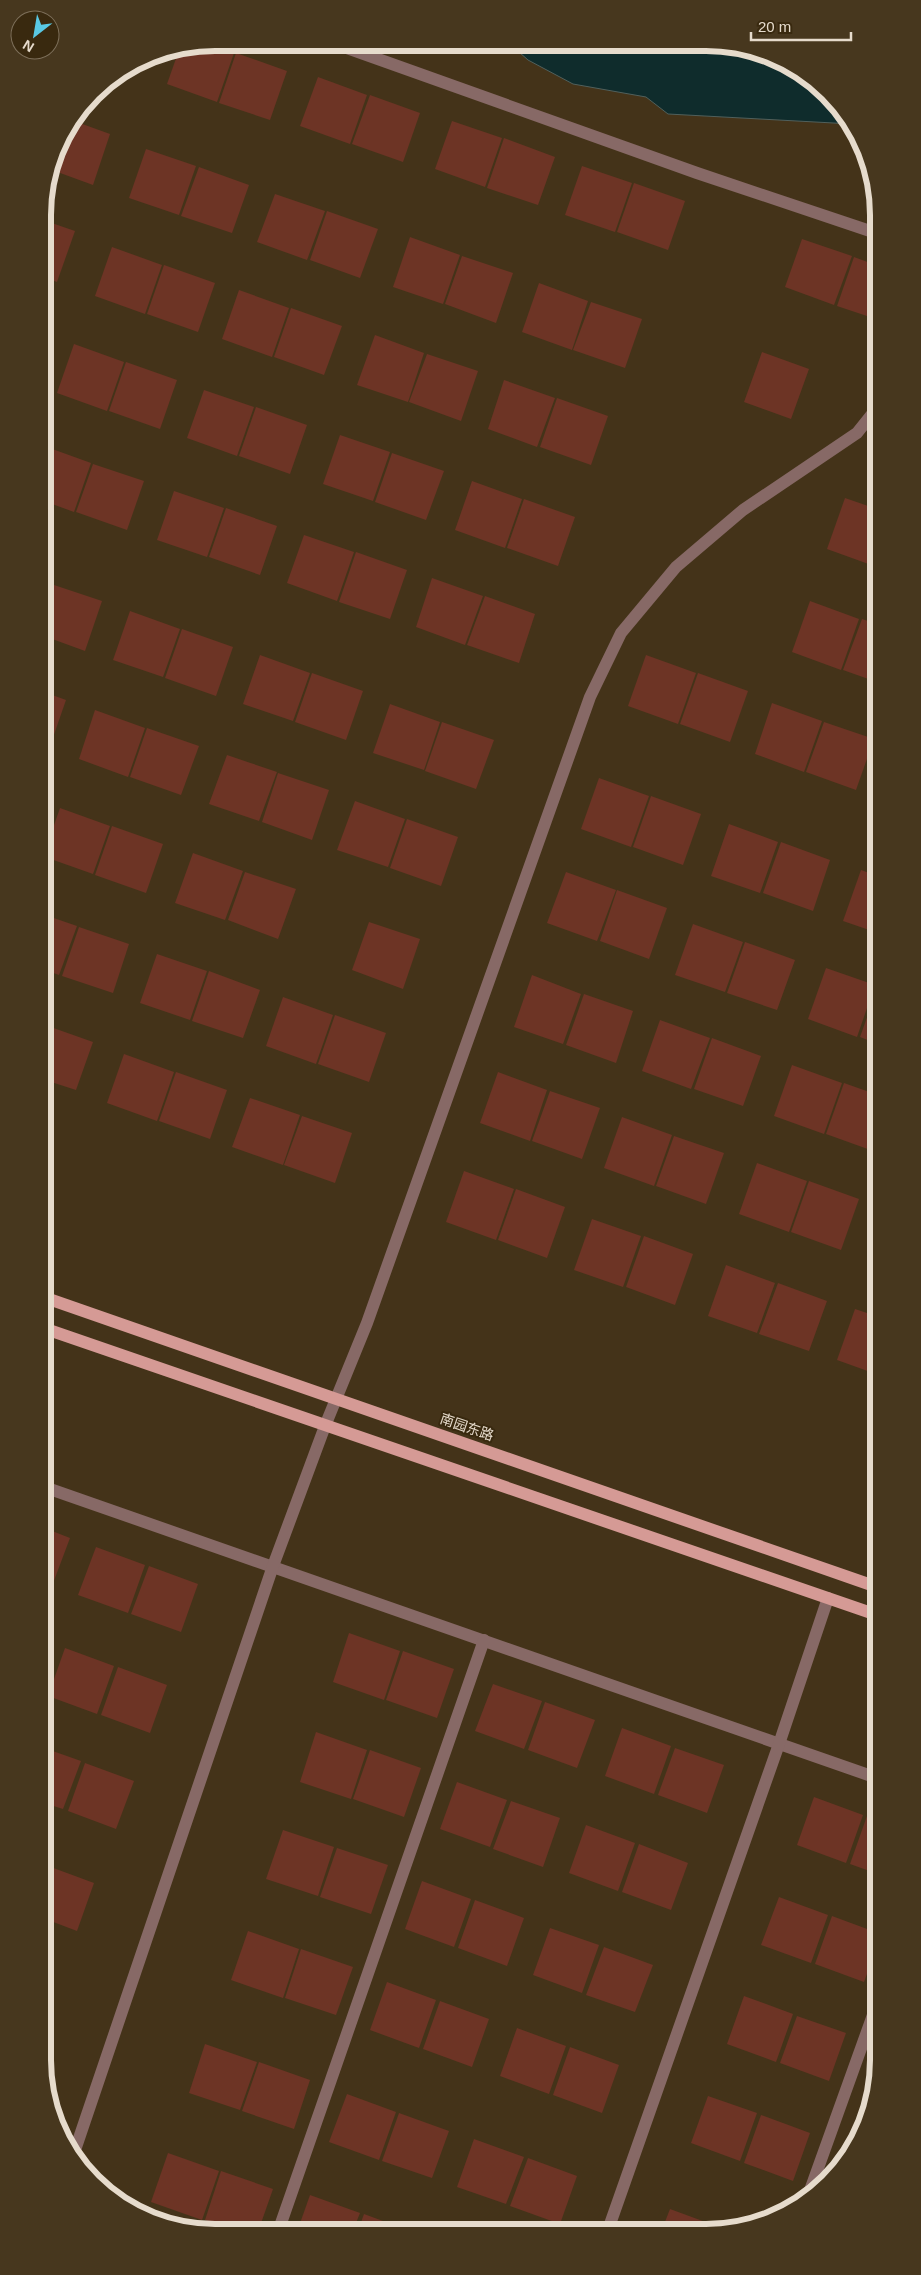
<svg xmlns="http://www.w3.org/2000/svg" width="921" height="2275" viewBox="0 0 921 2275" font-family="Helvetica,'Noto Sans SC',sans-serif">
	<rect width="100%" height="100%" fill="#443319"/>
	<path fill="#0f2c2c" stroke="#50605c" d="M510 44 739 46 820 85 852 124 668 114 646 97 573 84 528 60Z"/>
	<g fill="#6d3425">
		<path d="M208 44 234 53 217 102 167 84 179 50Z"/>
		<path d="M236 53 287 71 270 120 219 103Z"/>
		<path d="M318 77 367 95 350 144 300 126Z"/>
		<path d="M370 95 420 113 403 162 352 144Z"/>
		<path d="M74 121 110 134 93 185 52 170 60 139Z"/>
		<path d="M452 121 502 138 485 187 435 169Z"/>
		<path d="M504 138 555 157 538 205 487 188Z"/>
		<path d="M146 149 196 166 179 215 129 198Z"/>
		<path d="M582 166 632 183 615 232 565 215Z"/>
		<path d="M199 167 249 185 232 233 181 216Z"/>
		<path d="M634 183 685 201 668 250 617 232Z"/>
		<path d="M275 194 325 211 307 260 257 242Z"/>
		<path d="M327 211 378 229 360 278 310 260Z"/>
		<path d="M43 220 75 231 57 282 43 277Z"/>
		<path d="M410 237 460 255 443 304 393 287Z"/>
		<path d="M802 239 852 256 834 305 785 287Z"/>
		<path d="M112 247 162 265 145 314 95 296Z"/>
		<path d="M462 256 513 273 496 323 445 304Z"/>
		<path d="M854 257 873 264V318L837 306Z"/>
		<path d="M164 265 215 283 198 332 147 314Z"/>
		<path d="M539 283 588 301 572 350 522 332Z"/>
		<path d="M239 290 289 308 272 357 222 339Z"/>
		<path d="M591 302 642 319 625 368 573 350Z"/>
		<path d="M291 308 342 326 324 375 274 357Z"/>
		<path d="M375 335 424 353 408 402 357 385Z"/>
		<path d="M74 344 124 362 107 411 57 393Z"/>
		<path d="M762 352 809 369 791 419 744 402Z"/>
		<path d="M427 354 478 371 461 421 409 402Z"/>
		<path d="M126 362 177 380 160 429 109 411Z"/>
		<path d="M504 380 555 398 537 447 488 429Z"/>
		<path d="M204 390 254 407 237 456 187 438Z"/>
		<path d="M557 398 608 416 591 465 540 447Z"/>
		<path d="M256 407 307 425 290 474 239 456Z"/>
		<path d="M340 435 390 452 373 501 323 484Z"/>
		<path d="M44 446 91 463 74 512 44 501Z"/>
		<path d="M392 453 444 471 426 520 375 502Z"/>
		<path d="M93 464 144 481 127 530 76 512Z"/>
		<path d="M472 481 522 499 505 548 455 530Z"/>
		<path d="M174 491 224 508 207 557 157 540Z"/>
		<path d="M845 498 874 508V566L827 549Z"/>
		<path d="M524 499 575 517 558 566 507 548Z"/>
		<path d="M226 508 277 526 260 575 209 557Z"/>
		<path d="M304 535 354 552 337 601 287 583Z"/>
		<path d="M356 552 407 570 390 619 339 602Z"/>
		<path d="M432 578 483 596 465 645 416 627Z"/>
		<path d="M44 581 50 583 44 599Z"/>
		<path d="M51 584 102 601 85 651 44 636V605Z"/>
		<path d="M485 596 535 614 519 663 467 645Z"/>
		<path d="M810 601 859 619 841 670 792 652Z"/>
		<path d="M130 611 180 629 163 677 113 660Z"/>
		<path d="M862 619 874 623V681L843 670Z"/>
		<path d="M182 629 233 647 216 696 165 678Z"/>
		<path d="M260 655 310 673 293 721 243 704Z"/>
		<path d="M646 655 696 673 678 724 628 706Z"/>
		<path d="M312 673 363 691 346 740 295 722Z"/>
		<path d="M698 673 748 691 730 742 680 724Z"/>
		<path d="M44 692 66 700 49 749 44 747Z"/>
		<path d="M772 703 822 721 804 772 755 754Z"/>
		<path d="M390 704 440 722 424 770 373 753Z"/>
		<path d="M95 710 145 728 128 777 79 759Z"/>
		<path d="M442 722 494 740 476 789 425 771Z"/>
		<path d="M824 722 874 739 856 790 806 772Z"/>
		<path d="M147 728 199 746 181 795 130 777Z"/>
		<path d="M227 755 277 772 259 821 209 804Z"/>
		<path d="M278 773 329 790 312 840 262 822Z"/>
		<path d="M599 778 649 796 631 847 581 829Z"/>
		<path d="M651 796 701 814 683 865 633 847Z"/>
		<path d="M355 801 405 819 388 867 337 850Z"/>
		<path d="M60 808 110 826 93 874 45 857V851Z"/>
		<path d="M407 819 458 837 441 886 390 868Z"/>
		<path d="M729 824 778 842 760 893 711 876Z"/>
		<path d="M112 826 163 844 146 893 95 875Z"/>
		<path d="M781 842 830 860 813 911 763 893Z"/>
		<path d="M193 853 243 871 225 920 175 903Z"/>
		<path d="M861 870 875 875V932L843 921Z"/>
		<path d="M245 872 296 889 278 939 228 920Z"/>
		<path d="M566 872 616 890 597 941 547 923Z"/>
		<path d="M617 890 667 908 649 959 600 941Z"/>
		<path d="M45 915 77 926 59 975 45 970Z"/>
		<path d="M369 922 420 939 403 989 352 970Z"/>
		<path d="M693 924 743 942 725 992 675 975Z"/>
		<path d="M79 927 129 944 113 993 62 976Z"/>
		<path d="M745 942 795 960 777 1010 727 993Z"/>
		<path d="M157 954 207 971 190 1020 140 1003Z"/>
		<path d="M826 968 875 985 857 1037 808 1019Z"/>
		<path d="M209 971 260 990 243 1038 192 1021Z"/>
		<path d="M532 975 581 994 563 1044 514 1027Z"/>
		<path d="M584 994 633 1011 616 1063 566 1045Z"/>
		<path d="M875 995V1043L860 1037Z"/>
		<path d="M283 997 333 1015 316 1064 266 1046Z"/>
		<path d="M335 1015 386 1033 369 1082 318 1064Z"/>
		<path d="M660 1020 710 1038 691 1089 642 1071Z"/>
		<path d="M45 1025 93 1042 76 1090 45 1080Z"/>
		<path d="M712 1038 761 1056 743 1106 694 1089Z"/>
		<path d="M124 1054 174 1072 157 1121 107 1103Z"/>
		<path d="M792 1065 842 1083 824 1134 774 1116Z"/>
		<path d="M176 1072 227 1090 210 1139 159 1121Z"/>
		<path d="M498 1072 547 1090 530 1141 480 1123Z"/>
		<path d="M844 1083 875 1094 876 1152 826 1134Z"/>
		<path d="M550 1091 600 1108 582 1159 532 1141Z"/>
		<path d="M250 1098 300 1115 283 1165 232 1147Z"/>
		<path d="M302 1116 352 1133 335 1183 284 1165Z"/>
		<path d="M622 1117 672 1135 654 1186 604 1168Z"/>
		<path d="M674 1136 724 1153 706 1204 656 1186Z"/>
		<path d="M757 1163 807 1181 789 1232 739 1214Z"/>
		<path d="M464 1171 514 1189 496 1240 446 1222Z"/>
		<path d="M809 1181 859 1199 841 1250 791 1232Z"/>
		<path d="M516 1189 565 1207 547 1258 498 1240Z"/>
		<path d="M592 1219 641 1236 623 1287 574 1270Z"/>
		<path d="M644 1236 693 1254 675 1305 626 1287Z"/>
		<path d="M876 1247V1264L870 1262Z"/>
		<path d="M726 1265 775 1283 757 1333 708 1316Z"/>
		<path d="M778 1283 827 1301 809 1351 759 1334Z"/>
		<path d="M855 1309 876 1316V1374L837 1360Z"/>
		<path d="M47 1529 70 1538 52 1586 47 1584Z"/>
		<path d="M96 1547 145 1565 128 1613 78 1595Z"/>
		<path d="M149 1566 198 1584 181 1632 131 1614Z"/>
		<path d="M349 1633 400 1651 384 1700 333 1682Z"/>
		<path d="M65 1648 114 1666 97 1714 48 1696Z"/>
		<path d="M403 1651 454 1669 437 1718 386 1700Z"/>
		<path d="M118 1667 167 1685 150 1733 101 1715Z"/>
		<path d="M493 1684 542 1701 524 1749 475 1731Z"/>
		<path d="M545 1702 595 1720 577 1768 528 1750Z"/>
		<path d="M622 1728 671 1746 654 1794 605 1776Z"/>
		<path d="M316 1732 367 1750 351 1799 300 1782Z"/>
		<path d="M675 1748 724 1765 707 1813 658 1795Z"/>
		<path d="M47 1749 81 1761 63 1809 47 1804Z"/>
		<path d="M370 1750 421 1768 404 1817 353 1799Z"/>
		<path d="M85 1763 134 1781 116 1829 68 1811Z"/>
		<path d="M457 1782 507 1800 490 1847 440 1829Z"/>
		<path d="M814 1797 863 1815 846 1863 797 1845Z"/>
		<path d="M511 1801 560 1818 543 1867 493 1849Z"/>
		<path d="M867 1816 877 1820 878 1874 850 1864Z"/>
		<path d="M586 1825 635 1843 618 1891 569 1873Z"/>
		<path d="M283 1830 334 1847 318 1896 266 1879Z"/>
		<path d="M639 1844 688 1863 671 1910 622 1892Z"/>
		<path d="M337 1848 388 1865 371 1914 320 1897Z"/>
		<path d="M48 1866 94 1883 77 1931 48 1920Z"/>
		<path d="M422 1881 471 1899 454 1947 405 1929Z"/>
		<path d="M779 1897 828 1915 811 1963 761 1945Z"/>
		<path d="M475 1900 524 1918 507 1966 458 1948Z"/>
		<path d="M832 1916 878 1933V1944L864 1982 815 1964Z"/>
		<path d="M550 1928 599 1945 582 1993 533 1975Z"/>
		<path d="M248 1931 299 1949 283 1998 231 1980Z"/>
		<path d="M604 1947 653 1965 635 2012 586 1995Z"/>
		<path d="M301 1949 353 1967 336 2015 285 1998Z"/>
		<path d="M387 1982 436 2000 419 2048 370 2030Z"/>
		<path d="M48 1995 53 1997 48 2010Z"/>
		<path d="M744 1996 793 2014 776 2062 727 2044Z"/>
		<path d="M440 2001 489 2019 472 2067 423 2049Z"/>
		<path d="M797 2016 846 2033 829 2081 780 2063Z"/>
		<path d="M517 2028 566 2046 549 2094 500 2076Z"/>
		<path d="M205 2044 257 2062 240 2110 189 2093Z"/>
		<path d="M570 2047 619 2065 602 2113 553 2095Z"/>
		<path d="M878 2060V2071L873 2095 866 2093Z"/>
		<path d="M259 2062 310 2080 294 2129 242 2111Z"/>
		<path d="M347 2094 396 2112 379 2160 329 2142Z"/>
		<path d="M708 2096 757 2113 740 2161 691 2143Z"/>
		<path d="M399 2113 449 2131 432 2178 382 2161Z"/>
		<path d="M761 2115 810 2133 793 2181 744 2163Z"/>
		<path d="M474 2139 524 2157 506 2204 457 2187Z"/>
		<path d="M168 2153 219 2171 202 2220 151 2202Z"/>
		<path d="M528 2158 577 2176 560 2224 510 2206Z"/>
		<path d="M221 2171 273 2189 259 2229H230L205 2220Z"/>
		<path d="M310 2195 360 2213 354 2228 298 2229Z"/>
		<path d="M670 2209 719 2227H663Z"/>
		<path d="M364 2214 402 2228H359Z"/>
	</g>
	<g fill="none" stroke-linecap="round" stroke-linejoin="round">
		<g stroke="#876966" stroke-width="12">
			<path d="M333 43 697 173 873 232"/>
			<path d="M47 1488 877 1778"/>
			<path d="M73 2156 273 1566 325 1426 367 1323 590 697 621 633 676 567 743 510 857 433 873 413"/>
			<path d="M808 2196 878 2001"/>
			<path d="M609 2227 779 1744 828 1598"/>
			<path d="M279 2229 484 1640"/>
		</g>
		<g stroke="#d59a95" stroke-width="12">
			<path d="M46 1298 877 1587"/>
			<path d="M46 1329 877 1615"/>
		</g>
	</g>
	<g text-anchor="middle" stroke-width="4" stroke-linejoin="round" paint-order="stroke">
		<g font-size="14" fill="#e6dbcc" stroke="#39290f">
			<text transform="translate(467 1427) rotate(19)" y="5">南园东路</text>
		</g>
	</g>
	<path d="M0 0H921V2275H0ZM215 51H706A164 164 0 0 1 870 215V2060A164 164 0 0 1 706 2224H215A164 164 0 0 1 51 2060V215A164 164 0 0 1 215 51Z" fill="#47371e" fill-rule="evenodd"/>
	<path fill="none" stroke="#e6dbcc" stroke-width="6" d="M215 51H706A164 164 0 0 1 870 215V2060A164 164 0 0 1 706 2224H215A164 164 0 0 1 51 2060V215A164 164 0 0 1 215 51Z"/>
	<g transform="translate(35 35) rotate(211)"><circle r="24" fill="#39290f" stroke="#7e705b"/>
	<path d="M0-4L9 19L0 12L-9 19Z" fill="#59c8e4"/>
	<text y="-8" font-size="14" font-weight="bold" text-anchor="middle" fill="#e6dbcc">N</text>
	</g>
	<path d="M751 32v8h100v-8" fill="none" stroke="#e6dbcc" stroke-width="2.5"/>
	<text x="758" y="32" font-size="15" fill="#e6dbcc" stroke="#39290f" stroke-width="4" paint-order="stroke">20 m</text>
</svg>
